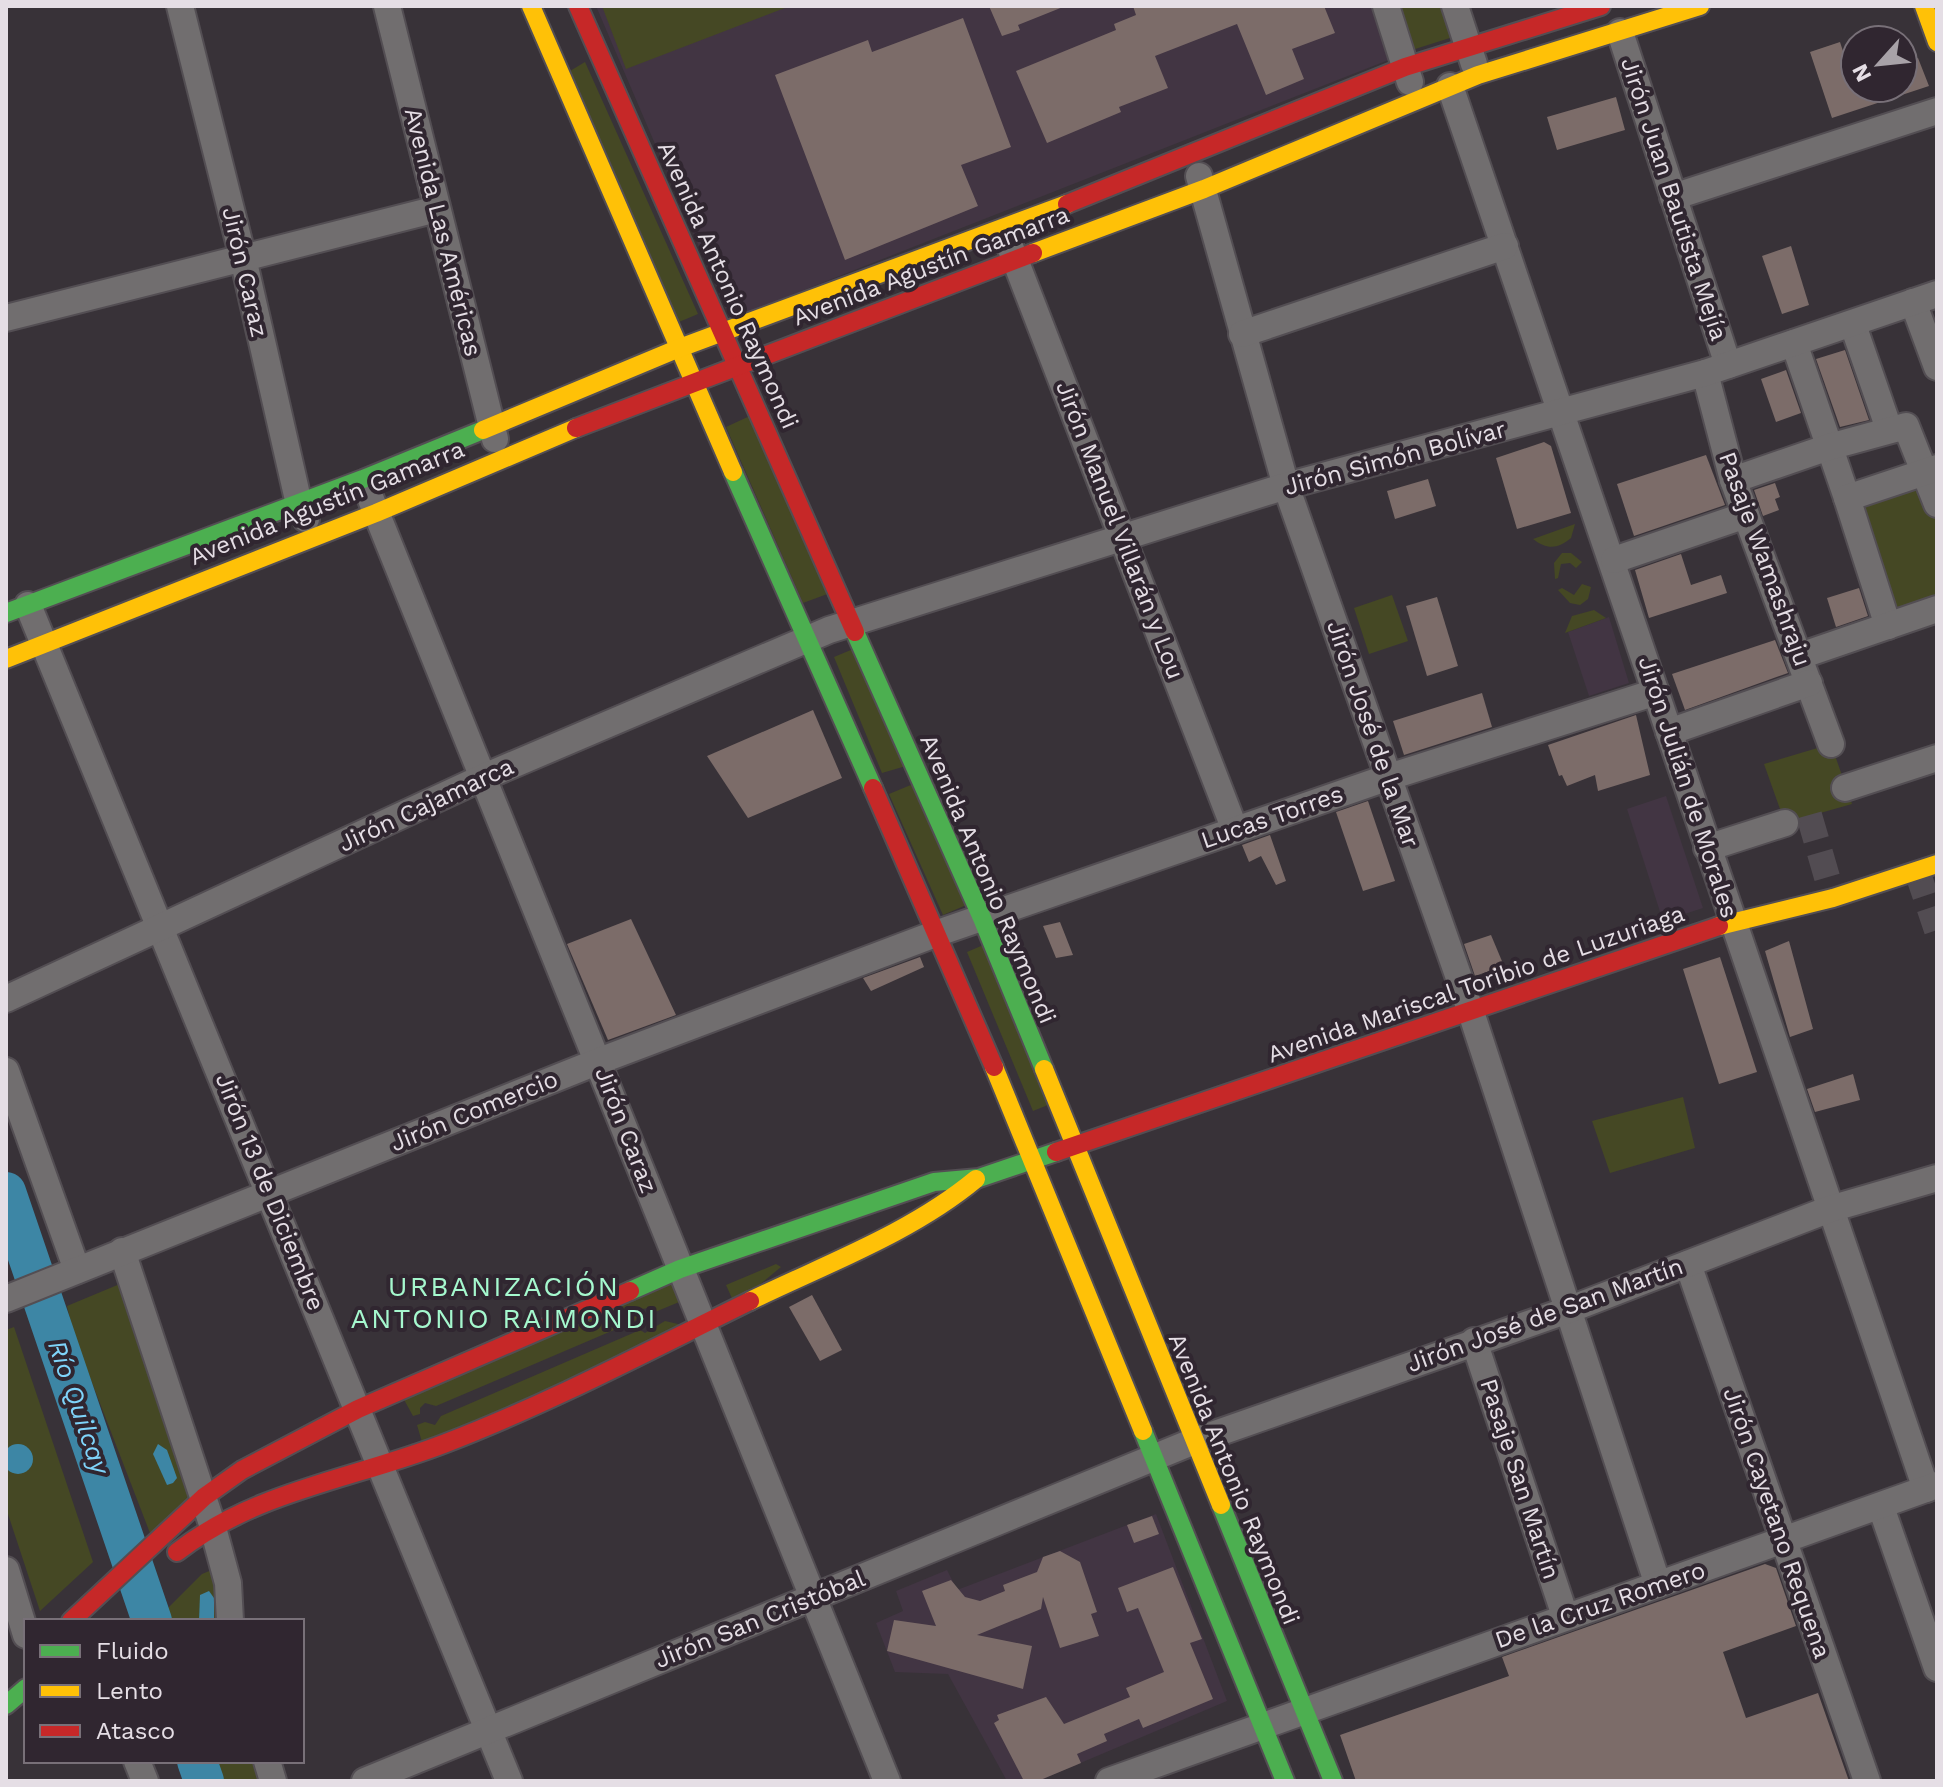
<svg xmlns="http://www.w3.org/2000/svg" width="1943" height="1787" viewBox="0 0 1943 1787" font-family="'Work Sans',sans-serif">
	<rect width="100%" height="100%" fill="#383238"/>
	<g fill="#423543">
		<path d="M596 6H1374L1391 59 730 319Z"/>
		<path d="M1609 617 1629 683 1589 696 1568 632Z"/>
		<path d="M1666 796 1703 908 1663 921 1627 809Z"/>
		<path d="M1156 1514 1227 1701 1038 1781H1007L948 1674 895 1672 876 1623 903 1611 896 1591 947 1570 957 1590Z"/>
	</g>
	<g fill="#454824">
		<path d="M602 6H790L626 69Z"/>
		<path d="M1398 6H1443L1453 37 1412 50Z"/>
		<path d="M585 62 698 314 679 322 570 71Z"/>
		<path d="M752 415 830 593 803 603 726 427Z"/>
		<path d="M1925 472 1937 504V609L1888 626 1847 498Z"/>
		<path d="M1575 524 1571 538C1558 549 1547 550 1533 539Z"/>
		<path d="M1562 553H1571L1582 562 1576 568 1570 563 1561 564 1558 578 1555 579 1554 563Z"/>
		<path d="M1582 584 1591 587 1588 599 1580 605 1570 603 1558 590 1562 588 1574 595Z"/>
		<path d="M1392 595 1408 641 1369 654 1354 608Z"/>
		<path d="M1594 610 1606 618 1565 633 1572 616Z"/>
		<path d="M858 647 906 766 882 773 834 657Z"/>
		<path d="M1831 744 1852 804 1785 823 1764 764Z"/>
		<path d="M918 782 971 903 943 915 889 794Z"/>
		<path d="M988 943 1053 1103 1033 1111 967 952Z"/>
		<path d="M1683 1097 1695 1148 1610 1173 1592 1121Z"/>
		<path d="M776 1264 781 1267 735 1305 726 1285Z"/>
		<path d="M671 1273 684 1300 655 1312 650 1308 641 1309 635 1321 436 1406 425 1403 420 1408V1414L413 1416 402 1396Z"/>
		<path d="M127 1281 195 1492 150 1533 74 1336 67 1306Z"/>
		<path d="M665 1321 691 1327 424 1449 417 1425 425 1422 435 1425 441 1416 640 1330 645 1333Z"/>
		<path d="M14 1327 93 1562 40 1611 6 1508V1330Z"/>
		<path d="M219 1567 222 1621H170L167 1609 202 1574Z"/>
		<path d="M207 1761H259L265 1781H214Z"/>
	</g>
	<g fill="#3d86a5">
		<circle cx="18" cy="1459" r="15"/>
		<path d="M158 1444 167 1450 177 1478 173 1483 167 1485 153 1454Z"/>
		<path d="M209 1591 214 1598V1621H199L200 1595Z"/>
	</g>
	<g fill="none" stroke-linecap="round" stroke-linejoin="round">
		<g stroke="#3d86a5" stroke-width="40">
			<path d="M6 1192 152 1621"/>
			<path d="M197 1761 204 1781"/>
		</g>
	</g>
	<g fill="#7c6c69">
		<path d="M989 6H1063V7L1018 25 1020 30 1002 36Z"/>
		<path d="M1133 6H1324L1335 33 1292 49 1304 79 1266 95 1237 24 1155 56 1168 88 1119 107 1121 112 1047 143 1016 71 1116 30 1114 24 1136 15Z"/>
		<path d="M963 18 1011 147 961 165 978 206 845 260 775 75 868 40 872 52Z"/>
		<path d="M1840 42 1855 88H1903V63L1918 58 1929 86 1832 118 1810 52Z"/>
		<path d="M1616 97 1625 130 1557 150 1547 117Z"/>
		<path d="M1791 246 1809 305 1782 314 1762 256Z"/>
		<path d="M1845 350 1869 420 1840 427 1816 359Z"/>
		<path d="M1786 370 1801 413 1776 422 1761 379Z"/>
		<path d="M1544 442 1551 446 1571 513 1517 529 1496 458Z"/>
		<path d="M1706 455 1725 505 1634 536 1617 484Z"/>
		<path d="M1428 479 1436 506 1395 519 1387 491Z"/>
		<path d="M1775 483 1780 497 1775 499 1779 510 1763 516 1754 490Z"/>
		<path d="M1681 554 1691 585 1721 575 1727 593 1649 618 1635 570Z"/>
		<path d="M1859 588 1868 616 1836 627 1827 598Z"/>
		<path d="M1437 597 1458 666 1427 676 1406 606Z"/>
		<path d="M1775 640 1788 673 1685 710 1672 674Z"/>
		<path d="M1482 693 1492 727 1404 755 1393 721Z"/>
		<path d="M813 710 842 778 748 818 707 756Z"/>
		<path d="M1636 715 1650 775 1598 791 1595 775 1567 786 1562 775 1559 776 1548 745Z"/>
		<path d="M1368 801 1395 881 1363 891 1336 812Z"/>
		<path d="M1270 835 1286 881 1276 885 1261 856 1249 862 1242 845Z"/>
		<path d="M631 919 676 1015 608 1040 567 944Z"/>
		<path d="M1060 922 1073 955 1056 958 1043 926Z"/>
		<path d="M1491 935 1504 966 1475 976 1464 944Z"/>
		<path d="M1789 941 1813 1029 1790 1037 1765 951Z"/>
		<path d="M920 957 924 967 871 991 863 978Z"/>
		<path d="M1720 957 1757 1072 1719 1084 1683 969Z"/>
		<path d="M1853 1074 1860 1100 1815 1112 1807 1089Z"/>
		<path d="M812 1295 842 1350 820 1361 789 1307Z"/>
		<path d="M1152 1516 1159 1534 1134 1543 1127 1525Z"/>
		<path d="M1060 1551 1080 1562 1097 1612 1091 1614 1099 1636 1060 1648 1043 1597 1041 1609 977 1635 1032 1646 1023 1689 887 1651 894 1620 936 1626 922 1591 951 1580 965 1597 980 1601 1005 1591 1003 1585 1037 1572 1043 1557Z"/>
		<path d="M1765 1564 1776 1568 1796 1626 1723 1652 1746 1718 1818 1693 1849 1781H1356L1340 1735 1509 1676 1502 1657Z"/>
		<path d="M1173 1567 1202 1639 1190 1643 1213 1699 1143 1728 1139 1719 1104 1734 1107 1741 1077 1754 1081 1763 1038 1781H1024L994 1723 999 1720 997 1715 1046 1697 1064 1724 1130 1697 1126 1688 1164 1672 1138 1608 1127 1612 1118 1588Z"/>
	</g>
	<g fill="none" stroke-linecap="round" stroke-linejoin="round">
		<g stroke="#524c52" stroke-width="26" stroke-dasharray="26 13" stroke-linecap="butt">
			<path d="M1809 815 1833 898"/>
			<path d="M1917 871 1937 930"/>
		</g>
		<g stroke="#534e53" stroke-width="30">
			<g id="street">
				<path d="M180 6 243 258 299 504 306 519"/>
				<path d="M387 6 495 439"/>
				<path d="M1386 6 1410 82"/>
				<path d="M1455 6 1474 64"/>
				<path d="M1620 32 1728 365"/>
				<path d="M1450 86C1611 553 1766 1022 1926 1489"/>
				<path d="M1199 176 1286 486 1471 1012 1658 1585"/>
				<path d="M1673 197 1937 111"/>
				<path d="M1009 244 1235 830"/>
				<path d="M1913 302 1937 367"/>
				<path d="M6 318 437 209"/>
				<path d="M1853 325 1889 429"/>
				<path d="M1242 334 1505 246"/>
				<path d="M1794 343 1847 498"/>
				<path d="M1705 373 1733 480 1831 744"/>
				<path d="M1733 480 1829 447 1906 426 1937 504"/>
				<path d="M370 497 887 1781"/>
				<path d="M1614 560 1746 515"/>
				<path d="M28 605 509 1781"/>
				<path d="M1888 626 1847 498 1937 468"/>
				<path d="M1800 656 1937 609"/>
				<path d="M1669 732 1809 683"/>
				<path d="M1845 788 1937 758"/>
				<path d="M1707 848 1785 823"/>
				<path d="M6 999 484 777 829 630 1286 486 1705 373 1937 294"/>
				<path d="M6 1071 77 1270"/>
				<path d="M122 1251 212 1524 228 1583 230 1621"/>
				<path d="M1688 1264 1867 1781"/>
				<path d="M6 1299 599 1061 935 934 1389 777 1656 692"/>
				<path d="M1474 1341 1565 1616"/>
				<path d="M1881 1507 1937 1668"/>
				<path d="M6 1570 26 1635"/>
				<path d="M137 1761 145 1781"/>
				<path d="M267 1761 273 1781"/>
				<path d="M365 1781 1192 1442 1568 1310 1830 1209 1937 1178"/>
				<path d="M1109 1781 1937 1485"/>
			</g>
		</g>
		<g stroke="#534e53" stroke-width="22">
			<g id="fast">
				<path d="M733 472 873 788"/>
				<path d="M6 613 363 479 483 430"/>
				<path d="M855 632 982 918 1044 1069"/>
				<path d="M630 1291 680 1269 934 1182 979 1178 1056 1152"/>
				<path d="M1143 1431 1285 1781"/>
				<path d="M1221 1505 1333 1781"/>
				<path d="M6 1705 26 1688"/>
			</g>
		</g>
		<g stroke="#534e53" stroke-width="22">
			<g id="slow">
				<path d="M531 6 733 472"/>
				<path d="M1924 6 1937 42"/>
				<path d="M1033 253 1204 189 1478 75 1700 6"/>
				<path d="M483 430 677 349 1067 204"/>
				<path d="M6 659 376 513 576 428"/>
				<path d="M1719 926 1833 898 1937 864"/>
				<path d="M994 1067 1143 1431"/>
				<path d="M1044 1069 1221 1505"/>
				<path d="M750 1301C826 1264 911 1233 976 1179"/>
			</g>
		</g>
		<g stroke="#534e53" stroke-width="22">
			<g id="jam">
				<path d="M578 6 855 632"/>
				<path d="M1067 204 1405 67 1601 6"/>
				<path d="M576 428 1033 253"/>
				<path d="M873 788 994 1067"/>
				<path d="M1056 1152 1719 926"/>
				<path d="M177 1552C257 1490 354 1479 446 1443 550 1403 650 1350 750 1301"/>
				<path d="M71 1621 204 1497 242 1470 358 1409 630 1291"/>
			</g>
		</g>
		<use href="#street" stroke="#716e6f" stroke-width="26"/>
		<use href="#fast" stroke="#4caf50" stroke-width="18"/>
		<use href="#slow" stroke="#ffc107" stroke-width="18"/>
		<use href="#jam" stroke="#c62828" stroke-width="18"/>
	</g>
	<g text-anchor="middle" stroke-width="8" stroke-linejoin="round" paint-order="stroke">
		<g font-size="24" fill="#e5dee5" stroke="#302630">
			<text transform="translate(1674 199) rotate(72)" y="8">Jirón Juan Bautista Mejía</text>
			<text transform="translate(443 232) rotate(76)" y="8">Avenida Las Américas</text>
			<text transform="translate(931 266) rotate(-21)" y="8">Avenida Agustín Gamarra</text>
			<text transform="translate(245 272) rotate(77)" y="8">Jirón Caraz</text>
			<text transform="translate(728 285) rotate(66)" y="8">Avenida Antonio Raymondi</text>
			<text transform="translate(1395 458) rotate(-15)" y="8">Jirón Simón Bolívar</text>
			<text transform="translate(327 503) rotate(-22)" y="8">Avenida Agustín Gamarra</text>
			<text transform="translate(1120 530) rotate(69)" y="8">Jirón Manuel Villarán y Lou</text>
			<text transform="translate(1765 559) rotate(70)" y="8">Pasaje Wamashraju</text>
			<text transform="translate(1373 734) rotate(71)" y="8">Jirón José de la Mar</text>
			<text transform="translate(1688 787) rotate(72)" y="8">Jirón Julián de Morales</text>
			<text transform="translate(426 805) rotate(-25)" y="8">Jirón Cajamarca</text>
			<text transform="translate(1272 817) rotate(-19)" y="8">Lucas Torres</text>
			<text transform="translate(988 879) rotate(67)" y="8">Avenida Antonio Raymondi</text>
			<text transform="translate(1476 984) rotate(-19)" y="8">Avenida Mariscal Toribio de Luzuriaga</text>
			<text transform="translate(474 1111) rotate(-22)" y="8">Jirón Comercio</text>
			<text transform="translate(626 1130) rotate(69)" y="8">Jirón Caraz</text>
			<text transform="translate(270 1192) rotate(68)" y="8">Jirón 13 de Diciembre</text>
			<text transform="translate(1545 1315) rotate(-20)" y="8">Jirón José de San Martín</text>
			<text transform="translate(1234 1479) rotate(68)" y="8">Avenida Antonio Raymondi</text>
			<text transform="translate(1520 1479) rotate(72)" y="8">Pasaje San Martín</text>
			<text transform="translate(1777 1523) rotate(71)" y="8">Jirón Cayetano Requena</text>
			<text transform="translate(1600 1605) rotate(-19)" y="8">De la Cruz Romero</text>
			<text transform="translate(760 1619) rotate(-22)" y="8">Jirón San Cristóbal</text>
		</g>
		<g font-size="26" font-style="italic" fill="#7fd4fa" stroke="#302630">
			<text transform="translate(79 1407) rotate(71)" y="9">Río Quilcay</text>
		</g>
		<g font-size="28" letter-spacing="2" fill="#a5f8ce" stroke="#302630">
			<text x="504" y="1296">URBANIZACIÓN<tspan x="504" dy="32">ANTONIO RAIMONDI</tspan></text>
		</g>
	</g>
	<rect width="1943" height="1787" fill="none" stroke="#e5dee5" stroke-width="16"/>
	<rect x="24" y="1619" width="280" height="144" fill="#302630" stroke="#787078" stroke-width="2"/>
	<rect x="40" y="1645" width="40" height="12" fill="#4caf50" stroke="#787078" stroke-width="2"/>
	<text x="96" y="1659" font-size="24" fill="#e5dee5">Fluido</text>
	<rect x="40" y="1685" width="40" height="12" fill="#ffc107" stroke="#787078" stroke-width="2"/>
	<text x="96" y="1699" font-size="24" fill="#e5dee5">Lento</text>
	<rect x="40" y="1725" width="40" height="12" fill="#c62828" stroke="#787078" stroke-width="2"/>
	<text x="96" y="1739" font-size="24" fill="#e5dee5">Atasco</text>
	<g transform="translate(1879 64) rotate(243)"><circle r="38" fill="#302630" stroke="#787078" stroke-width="2"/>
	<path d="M0-6L14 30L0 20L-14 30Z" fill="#a8a2a8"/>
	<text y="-12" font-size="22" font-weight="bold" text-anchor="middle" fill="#e5dee5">N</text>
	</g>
</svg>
